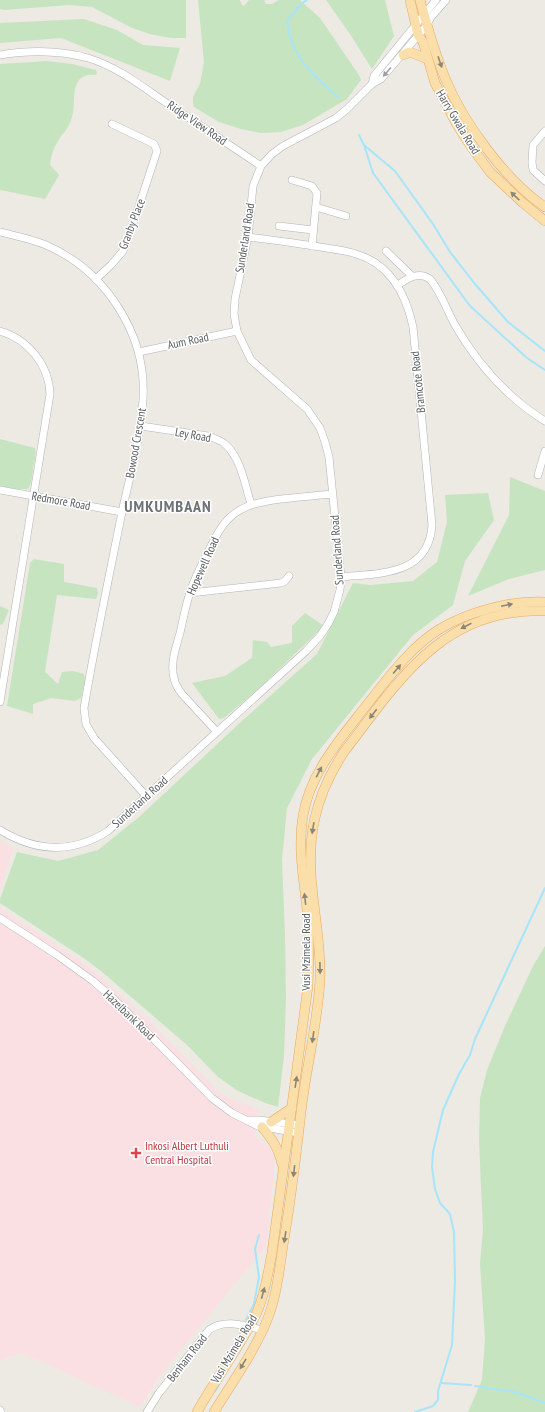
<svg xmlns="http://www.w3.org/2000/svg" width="545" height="1412" viewBox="0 0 545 1412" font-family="'PT Sans Narrow',sans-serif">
	<rect width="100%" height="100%" fill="#ede9e3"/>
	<g fill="#fae0e2">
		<path d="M0 840 13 849 0 889Z"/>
		<path d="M0 908 84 963 146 1018 222 1095 259 1110 254 1136 268 1145 275 1160 266 1246 160 1375 140 1407 22 1353 0 1360Z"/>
	</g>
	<g fill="#c7e4c1">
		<path d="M0 0H186V38H171L150 34 132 28 92 7 69 5 4 10 0 9Z"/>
		<path d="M198 0H240L242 5 244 6 249 0H264L266 4H272L279 0H300L320 18 359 75 361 80 347 99 303 125 281 132 261 133 241 129 219 122 194 107 193 103V97L200 84 204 62Z"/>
		<path d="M326 0H385L394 36 372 69 350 34Z"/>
		<path d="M84 19 117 30 143 45 180 48 170 81 61 38 0 43V23Z"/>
		<path d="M47 61 72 64 96 70 97 73 96 75C90 74 83 75 79 80 71 91 76 105 72 117 68 130 64 131 58 141 53 149 51 156 50 165L59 175 45 199 0 190V64Z"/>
		<path d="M0 439 35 448C37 460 33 461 33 470 32 477 32 483 28 489H16L0 486Z"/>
		<path d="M510 477 545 491V570L509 579 468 596 509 515Z"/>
		<path d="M488 493 494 520 465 561 453 605 413 635 312 759 287 808 282 860 285 935 286 999 284 1056 278 1107 265 1103 238 1091 218 1077 187 1045 101 971 85 959 0 903V899L17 852 58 861 98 850 139 817 243 720 317 654 353 583 370 585 413 581 437 562 447 522 445 495Z"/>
		<path d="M34 559 64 564V582L97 588 98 593 96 599 57 595 45 672 58 684 62 672 73 671 84 674 85 680 81 698 75 701 51 698 33 704V714L7 706 30 563Z"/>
		<path d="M0 606 9 610 3 624 0 625Z"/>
		<path d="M305 613 324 626 256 691 224 718 219 719 192 683 225 676 252 658 253 640 267 642 271 647 292 643V626Z"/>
		<path d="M545 946V1412H468L482 1380 485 1339 480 1264 483 1229 479 1142 480 1098 487 1070 505 1026 533 966Z"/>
	</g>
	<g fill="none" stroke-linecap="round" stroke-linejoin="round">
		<g stroke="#a6e5fa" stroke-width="2">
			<path d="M307 0 301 4 287 21C288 27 289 34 291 40 300 64 319 81 338 97"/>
			<path d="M359 135 364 145 395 171 433 224 450 252 475 284 508 322 545 351"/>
			<path d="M364 145 373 173 470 306 527 358 545 370"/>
			<path d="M246 1320 254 1304 259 1277 255 1249 259 1235"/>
			<path d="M441 1383 471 1385"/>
			<path d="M475 1386 515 1392 545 1403"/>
			<path d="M215 1391 221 1381"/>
			<path d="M415 1412 433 1406 438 1400V1391L452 1345 455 1281 454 1232 450 1214 440 1203 435 1189 432 1167 433 1152 443 1110 459 1074 470 1055 475 1039 545 888"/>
		</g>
		<g stroke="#b1b5b8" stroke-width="8">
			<g id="minor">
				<path d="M0 55C30 50 59 50 88 58 115 66 139 84 162 100 195 122 228 144 261 166"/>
				<path d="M372 84 374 76 378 71 436 0"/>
				<path d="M545 131 533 145 532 162 533 170 545 181"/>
				<path d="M292 180 312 186 317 193 312 246"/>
				<path d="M316 207 346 216"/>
				<path d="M279 226 313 230"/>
				<path d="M0 232C16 236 32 239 46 245 106 271 147 335 143 399 141 438 130 475 122 512 109 577 95 643 84 708L86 724 94 738 147 797"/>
				<path d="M248 237C272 240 296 243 320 247 332 249 345 250 356 254 390 264 406 294 413 327L432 525C429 576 379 573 341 577"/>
				<path d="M386 251 412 276"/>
				<path d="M96 279 111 265 123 251 140 203 157 151 154 144 112 124"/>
				<path d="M398 285C408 278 419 271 430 279 441 292 447 311 455 325 477 363 508 398 545 421"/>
				<path d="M0 331C28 339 49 365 50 394L0 702"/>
				<path d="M139 352 237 331"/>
				<path d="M141 426 208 436C214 438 220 440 225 444 241 458 245 485 251 504"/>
				<path d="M538 475 545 451"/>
				<path d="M0 490 122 512"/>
				<path d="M190 593 281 583 285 581 289 576"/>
				<path d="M217 732 182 694C178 689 175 684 174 678 170 663 176 647 180 633 183 619 186 605 190 592 195 577 202 564 209 550 217 534 224 519 240 510 259 498 308 497 332 494"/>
				<path d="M0 830C36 852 72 854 108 831L306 651 320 636 328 624 334 612 340 590 341 577 329 457 325 442 320 428 307 409 251 360 237 331 234 314 235 299 248 237 253 186 261 166 272 154 283 146 336 118 347 109 372 84 381 79 427 25 431 17 446 0"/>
				<path d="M0 918 57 955 93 981 117 1002 212 1098 232 1113 258 1126 299 1133"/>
				<path d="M249 1120H259L300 1125"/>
				<path d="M0 1410 1 1412"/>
				<path d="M147 1412 159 1393 209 1330C224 1318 246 1326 262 1330"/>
			</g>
		</g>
		<g stroke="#e9a960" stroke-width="10">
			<g id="major">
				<path d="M410 0 418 35 423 42 435 83 456 123 470 145 490 172 523 203 545 221"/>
				<path d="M420 0C427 26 435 53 445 78 463 122 505 180 545 207"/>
				<path d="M403 55 410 52 427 59"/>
				<path d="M271 1122 292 1108"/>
				<path d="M262 1127C273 1140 278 1148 282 1164"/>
				<path d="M197 1412C216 1378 240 1347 257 1312 265 1294 268 1273 272 1253L308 986C309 964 310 941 308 919 305 885 297 850 303 816 310 772 342 737 369 702 389 677 410 648 438 630 467 612 511 600 545 602"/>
				<path d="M214 1412C233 1381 262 1341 272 1306 278 1286 280 1265 283 1245 291 1201 296 1156 301 1112 306 1068 318 1023 320 979 321 951 316 924 313 896 306 841 313 799 344 752 399 680 444 607 545 611"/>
			</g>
		</g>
		<use href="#minor" stroke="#fff" stroke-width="7"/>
		<use href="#major" stroke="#fadfab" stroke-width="9"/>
	</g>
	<defs><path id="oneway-solid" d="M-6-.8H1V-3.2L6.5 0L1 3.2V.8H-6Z"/></defs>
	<g fill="#8b8679">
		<use href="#oneway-solid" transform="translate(440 62) rotate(71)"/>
		<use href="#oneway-solid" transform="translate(515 196) rotate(-137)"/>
		<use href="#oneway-solid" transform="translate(507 605) rotate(-12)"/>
		<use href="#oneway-solid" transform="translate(466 626) rotate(153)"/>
		<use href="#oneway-solid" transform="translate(397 669) rotate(-50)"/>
		<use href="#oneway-solid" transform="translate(373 714) rotate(128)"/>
		<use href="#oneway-solid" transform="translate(319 772) rotate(-62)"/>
		<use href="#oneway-solid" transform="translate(313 828) rotate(99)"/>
		<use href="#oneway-solid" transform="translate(305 899) rotate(-97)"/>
		<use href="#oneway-solid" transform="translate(320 968) rotate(89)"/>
		<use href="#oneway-solid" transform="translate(313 1037) rotate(98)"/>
		<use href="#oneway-solid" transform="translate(296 1082) rotate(-81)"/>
		<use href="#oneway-solid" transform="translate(294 1171) rotate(97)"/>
		<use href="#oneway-solid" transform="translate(285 1237) rotate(99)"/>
		<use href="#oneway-solid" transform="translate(263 1293) rotate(-75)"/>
		<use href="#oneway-solid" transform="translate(243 1364) rotate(121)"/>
	</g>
	<use fill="#9da0a1" href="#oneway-solid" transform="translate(387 72) rotate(131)"/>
	<path fill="#e0444e" stroke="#fff" stroke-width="1.5" d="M134 1147h4v4h4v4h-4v4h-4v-4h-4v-4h4z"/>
	<g text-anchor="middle" stroke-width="3" stroke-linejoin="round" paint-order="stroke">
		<g font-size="12" fill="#5b6063" stroke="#fff">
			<text transform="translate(458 122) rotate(59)" y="4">Harry Gwala Road</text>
			<text transform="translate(197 123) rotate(34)" y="4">Ridge View Road</text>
			<text transform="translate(132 224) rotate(-69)" y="4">Granby Place</text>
			<text transform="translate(245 238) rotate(-81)" y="4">Sunderland Road</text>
			<text transform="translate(188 341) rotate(-12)" y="4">Aum Road</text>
			<text transform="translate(418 382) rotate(-96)" y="4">Bramcote Road</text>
			<text transform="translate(193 435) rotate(10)" y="4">Ley Road</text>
			<text transform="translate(136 443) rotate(-80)" y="4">Bowood Crescent</text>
			<text transform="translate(61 501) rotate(10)" y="4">Redmore Road</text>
			<text transform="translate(337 550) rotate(-94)" y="4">Sunderland Road</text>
			<text transform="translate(203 566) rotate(-66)" y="4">Hopewell Road</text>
			<text transform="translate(140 802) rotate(-42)" y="4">Sunderland Road</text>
			<text transform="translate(306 952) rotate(-90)" y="4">Vusi Mzimela Road</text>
			<text transform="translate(129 1015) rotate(44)" y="4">Hazelbank Road</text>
			<text transform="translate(234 1349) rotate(-59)" y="4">Vusi Mzimela Road</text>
			<text transform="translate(187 1358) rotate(-52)" y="4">Benham Road</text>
		</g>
		<g font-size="12" fill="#be3a42" stroke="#fff" text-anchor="start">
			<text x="145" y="1150">Inkosi Albert Luthuli<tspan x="145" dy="14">Central Hospital</tspan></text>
		</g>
		<g font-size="16" font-weight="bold" letter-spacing="1" fill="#6c7275" stroke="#fff">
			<text x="168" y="512">UMKUMBAAN</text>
		</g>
	</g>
</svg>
